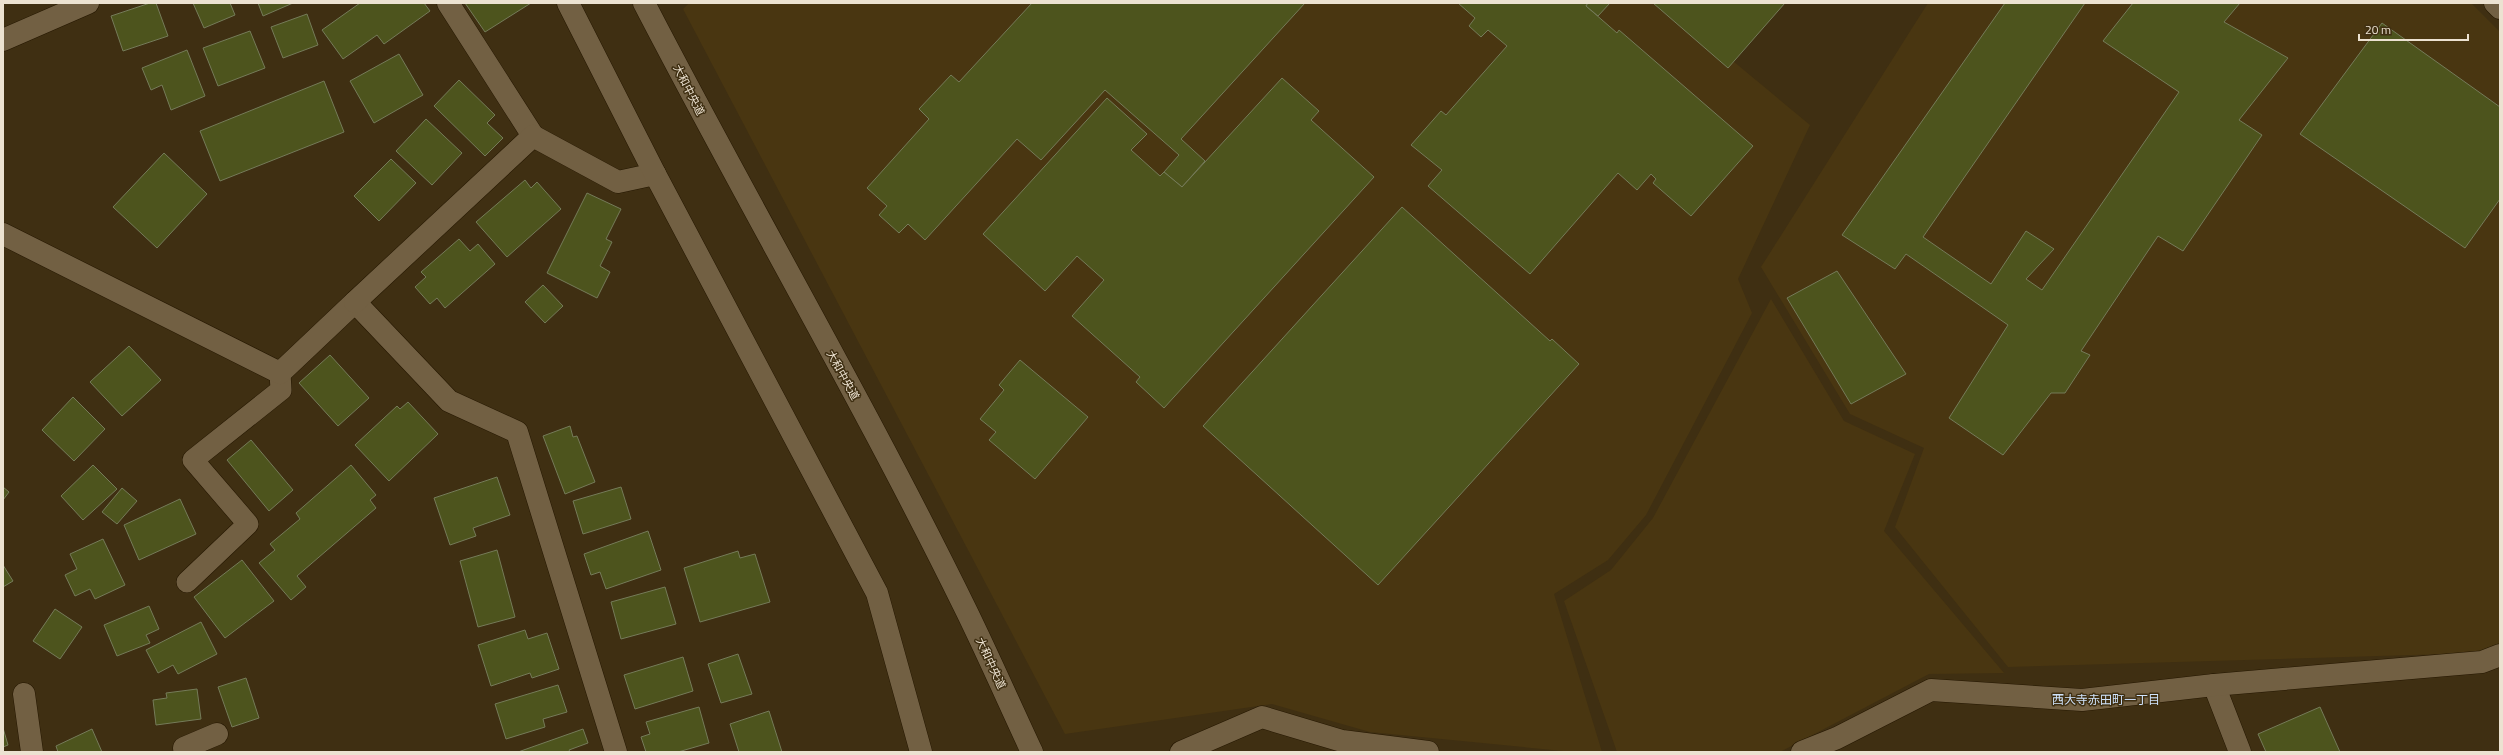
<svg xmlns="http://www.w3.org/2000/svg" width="2503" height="755" viewBox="0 0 2503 755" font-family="'Titillium Web','Noto Sans JP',sans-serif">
	<rect width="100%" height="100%" fill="#3f2f12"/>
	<g fill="#493611">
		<path d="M689 3H1663L1810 125 1738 279 1752 313 1646 515 1608 560 1554 594 1602 752H1573L1370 732 1272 704 1065 734 683 9Z"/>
		<path d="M1928 3H2471L2500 32V646L2479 653 2008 667 1895 527 1924 448 1850 414 1761 267Z"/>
		<path d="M1771 299 1844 421 1915 454 1884 531 2004 673 1929 674 1780 752H1617L1564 601 1611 570 1653 518Z"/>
	</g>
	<g fill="#4d541d" stroke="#757b59">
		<path d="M150 3H156L168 36 123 51 111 16Z"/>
		<path d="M193 3H230L235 15 204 28Z"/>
		<path d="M258 3H293L263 16Z"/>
		<path d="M360 3H424L430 11 384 44 377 35 343 59 322 30Z"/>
		<path d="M465 3H531L485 32Z"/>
		<path d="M1032 3H1305L1181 139 1205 161 1182 187 1164 172 1179 155 1105 90 1041 160 1017 139 925 240 908 224 899 233 879 215 887 206 867 188 929 119 919 109 951 75 959 82Z"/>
		<path d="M1458 3H1588L1586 6 1617 33 1619 30 1753 146 1691 216 1653 183 1656 179 1651 174 1637 190 1618 173 1530 274 1428 186 1442 170 1411 145 1441 111 1446 115 1507 46 1488 30 1481 37 1469 26 1475 18Z"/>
		<path d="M1588 3H1610L1598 16 1586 6Z"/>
		<path d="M1653 3H1785L1728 68Z"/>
		<path d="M2005 3H2085L1923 237 1991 284 2026 231 2054 249 2026 279 2042 290 2179 92 2103 41 2133 3H2240L2224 22 2288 58 2239 120 2262 135 2183 251 2158 236 2081 351 2090 355 2065 393H2051L2003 455 1949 418 2008 325 1906 254 1895 269 1842 235Z"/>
		<path d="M307 14 318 45 283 58 271 27Z"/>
		<path d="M2382 23 2500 107V199L2465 248 2300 134Z"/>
		<path d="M250 31 265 68 218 86 203 48Z"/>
		<path d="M187 50 205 96 171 110 162 85 151 90 142 68Z"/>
		<path d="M399 54 423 95 374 123 350 81Z"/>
		<path d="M1282 78 1319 111 1311 120 1374 177 1164 408 1136 382 1140 377 1072 316 1104 280 1077 256 1045 291 983 234 1107 98 1147 134 1131 150 1160 176 1164 172 1182 187Z"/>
		<path d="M459 80 495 115 487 123 503 138 485 156 434 106Z"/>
		<path d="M324 81 344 132 220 181 200 131Z"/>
		<path d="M426 119 462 153 432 185 396 151Z"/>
		<path d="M164 153 207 194 157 248 113 207Z"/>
		<path d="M391 159 416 183 379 221 354 196Z"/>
		<path d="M525 180 531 188 537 182 561 209 507 257 476 222Z"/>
		<path d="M587 193 621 209 606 239 612 242 600 266 610 272 597 298 547 273Z"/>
		<path d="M1402 207 1550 341 1552 339 1579 364 1378 585 1203 426Z"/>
		<path d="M459 239 470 251 478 244 495 264 445 308 437 298 430 304 415 287 426 277 421 272Z"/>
		<path d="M1837 271 1906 374 1851 404 1787 298Z"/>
		<path d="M543 285 563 306 545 323 525 302Z"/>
		<path d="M129 346 161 380 122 416 90 382Z"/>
		<path d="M330 355 369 398 338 426 299 383Z"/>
		<path d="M1020 360 1088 417 1035 479 989 440 996 432 980 419 1004 390 999 385Z"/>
		<path d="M73 397 105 429 74 461 42 430Z"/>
		<path d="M408 402 438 434 389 481 355 445 397 406 400 409Z"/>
		<path d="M570 426 573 437 577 436 595 482 565 494 543 436Z"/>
		<path d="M251 440 293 490 269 511 227 460Z"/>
		<path d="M93 465 117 489 83 520 61 496Z"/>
		<path d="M351 465 376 495 370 500 376 508 297 576 306 587 291 600 259 563 275 550 270 544 300 519 296 513Z"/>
		<path d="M497 477 510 515 473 528 476 536 450 545 434 498Z"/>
		<path d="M3 487 9 492 3 500Z"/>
		<path d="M621 487 631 519 583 534 573 501Z"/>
		<path d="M122 488 137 501 117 524 102 512Z"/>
		<path d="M180 499 196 534 139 560 124 525Z"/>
		<path d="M648 531 661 570 606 589 600 572 591 575 584 554Z"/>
		<path d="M103 539 125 585 95 599 90 589 75 596 65 575 77 569 70 554Z"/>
		<path d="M497 550 515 617 478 627 460 561Z"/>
		<path d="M738 551 740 558 755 554 770 602 700 622 684 568Z"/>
		<path d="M242 560 274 601 225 638 194 597Z"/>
		<path d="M3 565 13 581 3 587Z"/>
		<path d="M665 587 676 624 621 639 611 602Z"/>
		<path d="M149 606 159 629 146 635 150 643 117 656 104 625Z"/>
		<path d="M55 609 82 627 60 659 33 641Z"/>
		<path d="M201 622 217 654 178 674 173 665 158 673 146 650Z"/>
		<path d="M525 630 528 639 547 633 559 669 532 678 530 673 491 686 478 645Z"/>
		<path d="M738 654 752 694 721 703 708 664Z"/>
		<path d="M683 657 693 691 635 709 624 675Z"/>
		<path d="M246 678 259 718 232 727 218 687Z"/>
		<path d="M558 685 567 712 543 719 545 727 506 739 495 704Z"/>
		<path d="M197 689 201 719 156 725 153 700 167 698 166 693Z"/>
		<path d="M699 707 709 743 678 752H646L641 737 650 734 646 722Z"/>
		<path d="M2320 707 2340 752H2266L2258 734Z"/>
		<path d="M769 711 782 752H739L730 724Z"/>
		<path d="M3 728 8 745 3 747Z"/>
		<path d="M92 729 102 752H58L56 746Z"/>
		<path d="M583 729 588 743 569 750 570 752H518Z"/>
	</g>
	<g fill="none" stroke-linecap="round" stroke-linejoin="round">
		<g stroke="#251700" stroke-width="22">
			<path id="lane" d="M187 582 248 524 193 460 281 390 280 373"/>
		</g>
		<g stroke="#251700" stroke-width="23">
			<g id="street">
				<path d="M448 3 533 136"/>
				<path d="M2495 3 2500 8"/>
				<path d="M3 40 88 3"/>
				<path d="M3 234 280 373 355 302 449 401 517 432 616 752"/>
				<path d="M355 302 533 136 618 182 655 174"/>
				<path d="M2214 685 2240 752"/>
				<path d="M24 694 32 752"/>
				<path d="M185 752 184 748 217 734"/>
				<path d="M1181 752 1262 717 1342 741 1428 752"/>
				<path d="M1802 752 1837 738 1931 690 2082 700 2214 685 2482 662 2500 655"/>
			</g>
		</g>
		<g stroke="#251700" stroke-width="23">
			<g id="secondary">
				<path d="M568 3 655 174 877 593 921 752"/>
				<path d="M644 3C749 206 865 404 966 610 989 657 1010 705 1032 752"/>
			</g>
		</g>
		<use href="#lane" stroke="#726043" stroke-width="21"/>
		<use href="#street" stroke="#726043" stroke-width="22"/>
		<use href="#secondary" stroke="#726043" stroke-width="22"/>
	</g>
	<g text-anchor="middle" stroke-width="3" stroke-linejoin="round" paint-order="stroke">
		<g font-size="11" fill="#ece2d1" stroke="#3f2f12">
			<text transform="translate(689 90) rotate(63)" y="4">大和中央道</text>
			<text transform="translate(843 375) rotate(61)" y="4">大和中央道</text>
			<text transform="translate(991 663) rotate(65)" y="4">大和中央道</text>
		</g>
		<g font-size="12" fill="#d0e4fd" stroke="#3f2f12">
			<text x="2106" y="704">西大寺赤田町一丁目</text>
		</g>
	</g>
	<rect width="2503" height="755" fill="none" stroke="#ece2d1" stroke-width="8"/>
	<path d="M2359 34v6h109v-6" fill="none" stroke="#ece2d1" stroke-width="2"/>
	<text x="2365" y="34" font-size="12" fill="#ece2d1" stroke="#3f2f12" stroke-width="3" paint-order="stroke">20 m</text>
</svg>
